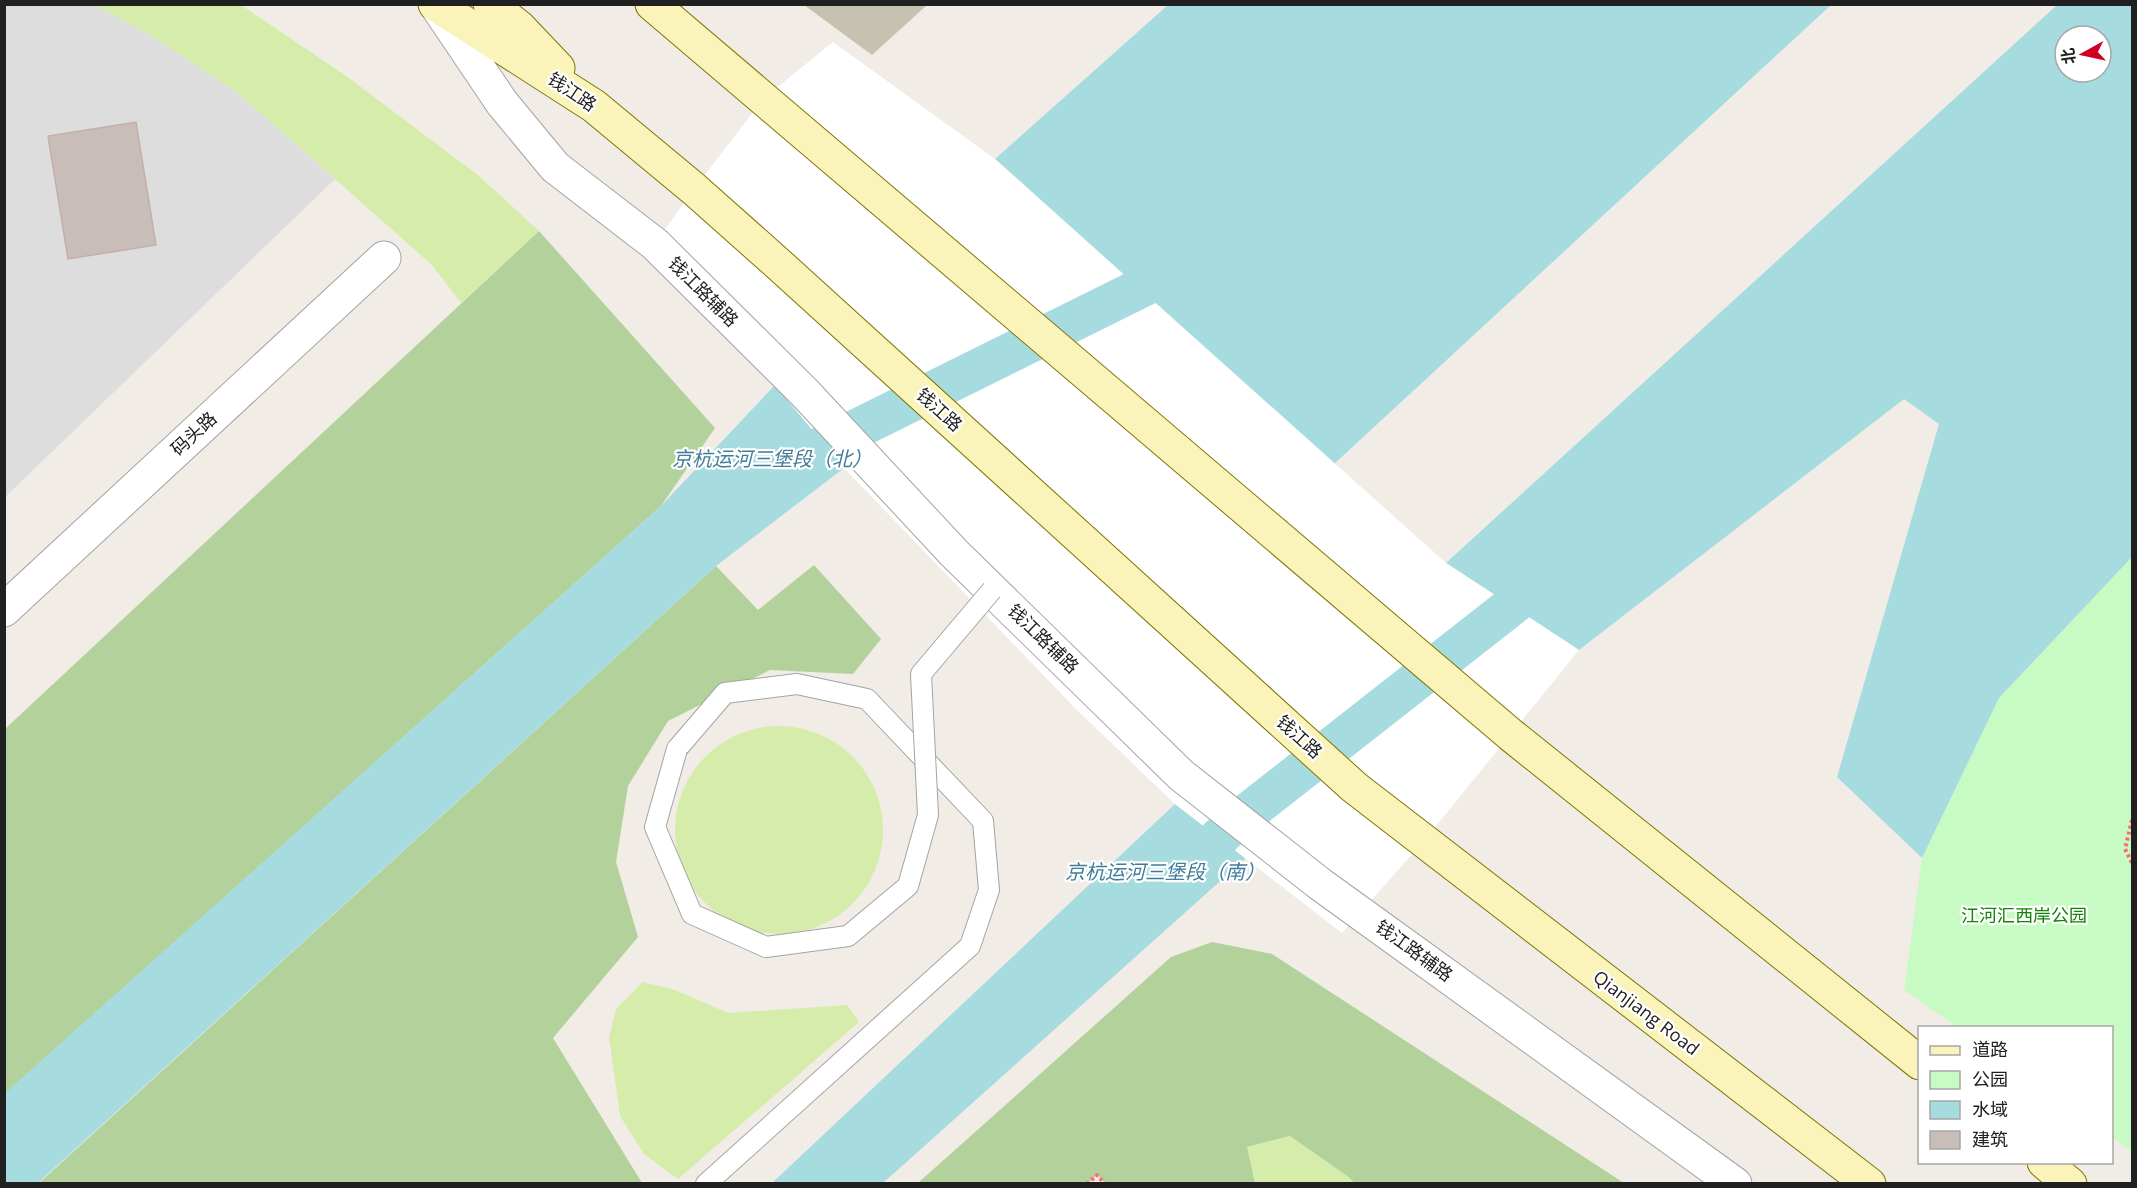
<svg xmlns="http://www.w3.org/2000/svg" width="2137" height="1188" viewBox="0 0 2137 1188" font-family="'Open Sans','Noto Sans SC',sans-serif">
	<rect width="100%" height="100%" fill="#f1ece6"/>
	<path fill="#dedddd" d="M5 5H95L155 38 238 93 335 179 5 497Z"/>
	<path fill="#c6c2b1" d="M804 5H927L872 55Z"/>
	<g fill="#d6ecab">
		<path d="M95 5H241L349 78 479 176 539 231 461 303 432 265 238 93 155 38Z"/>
		<circle cx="779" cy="830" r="104"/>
		<path d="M643 982 675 990 728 1013 847 1005 859 1022 678 1179 644 1154 620 1116 609 1037 616 1009Z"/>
		<path d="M1290 1136 1350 1178 1354 1183H1255L1247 1147Z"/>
	</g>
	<g fill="#b3d19a">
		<path d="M539 231 715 428 661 506 5 1094V729Z"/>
		<path d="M814 565 881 639 853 674 770 670 668 721 628 786 616 862 638 937 553 1038 642 1183 38 1184 716 566 758 610Z"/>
		<path d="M1212 942 1272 954 1624 1183H1354L1350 1178 1290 1136 1247 1147 1255 1183H1105L1097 1175 1087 1184 918 1183 1171 957Z"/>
	</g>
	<path fill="#c8fbc3" d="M2132 557V1152L2112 1137V1028L1957 1027 1904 990 1922 858 1999 698Z"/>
	<g fill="#a6dcdf" fill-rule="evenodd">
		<path d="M1168 5H1831L1334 464 995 159Z"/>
		<path d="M2057 5H2132V557L1999 698 1922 858 1837 777 1939 424 1904 399 1579 650 1446 563ZM2065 36H2101V72H2065Z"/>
		<path d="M775 385 844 468 716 566 38 1183H5L4 1094 661 506Z"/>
		<path d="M1175 804 1246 858 883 1183 771 1184Z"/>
	</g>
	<path fill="#fff" d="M833 42 995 159 1446 563 1579 650 1423 842 1342 933 1175 804 1077 710 844 468 775 385 649 252 694 189 764 98Z"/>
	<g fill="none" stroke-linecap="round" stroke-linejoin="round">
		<g stroke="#a6dcdf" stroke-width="40">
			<path d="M774 470 1187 265"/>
			<path d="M1178 875 1236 822 1556 571"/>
		</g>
	</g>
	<path fill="#c9bdb9" stroke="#c3afa8" stroke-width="1.5" d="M136 122 156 245 68 259 48 136Z"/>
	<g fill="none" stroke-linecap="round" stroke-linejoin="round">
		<g stroke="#a4a4a4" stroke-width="22">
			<path id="lane" d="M677 749 725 693 797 684 867 699 983 821 989 890 970 946 706 1184"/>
		</g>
		<g stroke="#a4a4a4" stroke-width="35">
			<g id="street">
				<path d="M436 5 502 103 555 167 655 244 805 393 954 553 1181 775 1320 884 1735 1184"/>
				<path d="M4 610 384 258"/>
			</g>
		</g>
		<g stroke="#7d7502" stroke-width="35">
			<g id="secondary">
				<path d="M435 4 594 106 694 189 775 261 1354 787 1869 1184"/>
				<path d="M490 4 520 28 558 68"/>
				<path d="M652 4 1511 735 1920 1063"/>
				<path d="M2044 1162 2070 1184"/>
			</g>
		</g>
		<g stroke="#fe6a74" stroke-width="4" stroke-dasharray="3 3" stroke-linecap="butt">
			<path d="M2132 820 2125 849 2132 863"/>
			<path d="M1087 1184 1097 1175 1105 1184"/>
		</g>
		<use href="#lane" stroke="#fff" stroke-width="20"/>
		<use href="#street" stroke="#fff" stroke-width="33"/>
		<use href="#secondary" stroke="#fbf4ba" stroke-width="33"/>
		<g stroke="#a4a4a4" stroke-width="22" stroke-linecap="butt">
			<path id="lane-bridge" d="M677 749 655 827 692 914 766 947 848 936 908 886 928 815 921 674 992 590"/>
		</g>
		<use href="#lane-bridge" stroke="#fff" stroke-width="20"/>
	</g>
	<g text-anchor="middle" stroke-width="4.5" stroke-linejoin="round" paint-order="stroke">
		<g font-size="18" fill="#202020" stroke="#fff">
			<text transform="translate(572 92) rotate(34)" y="6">钱江路</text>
			<text transform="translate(703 292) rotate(45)" y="6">钱江路辅路</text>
			<text transform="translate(939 410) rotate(42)" y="6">钱江路</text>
			<text transform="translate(194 434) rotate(-43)" y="6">码头路</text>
			<text transform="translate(1043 639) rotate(44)" y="6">钱江路辅路</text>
			<text transform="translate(1299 737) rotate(42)" y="6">钱江路</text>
			<text transform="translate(1414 951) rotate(36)" y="6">钱江路辅路</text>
			<text transform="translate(1646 1013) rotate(37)" y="6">Qianjiang Road</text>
		</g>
		<g font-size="18" fill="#138408" stroke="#fff">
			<text x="2024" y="922">江河汇西岸公园</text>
		</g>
		<g font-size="20" font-style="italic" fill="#417d9b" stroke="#fff">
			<text x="772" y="466">京杭运河三堡段（北）</text>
			<text x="1165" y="879">京杭运河三堡段（南）</text>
		</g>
	</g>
	<rect width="2137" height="1188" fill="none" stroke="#202020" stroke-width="12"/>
	<rect x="1918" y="1026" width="195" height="138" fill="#ffffff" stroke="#a6a6a6" stroke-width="1.5"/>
	<rect x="1930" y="1046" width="30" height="9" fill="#fbf4ba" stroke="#a6a6a6" stroke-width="1.5"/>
	<text x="1972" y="1056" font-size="18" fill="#202020">道路</text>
	<rect x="1930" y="1071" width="30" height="18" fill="#c8fbc3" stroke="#a6a6a6" stroke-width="1.5"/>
	<text x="1972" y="1086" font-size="18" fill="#202020">公园</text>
	<rect x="1930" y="1101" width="30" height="18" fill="#a6dcdf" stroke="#a6a6a6" stroke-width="1.5"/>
	<text x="1972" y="1116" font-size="18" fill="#202020">水域</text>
	<rect x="1930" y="1131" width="30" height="18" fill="#c9bdb9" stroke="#a6a6a6" stroke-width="1.5"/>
	<text x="1972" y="1146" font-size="18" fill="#202020">建筑</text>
	<g transform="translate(2083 54) rotate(262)"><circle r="28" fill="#ffffff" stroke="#a6a6a6" stroke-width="1.5"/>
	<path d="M0-4.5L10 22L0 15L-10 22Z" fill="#d00023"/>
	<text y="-9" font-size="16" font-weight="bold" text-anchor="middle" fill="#202020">北</text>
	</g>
</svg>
